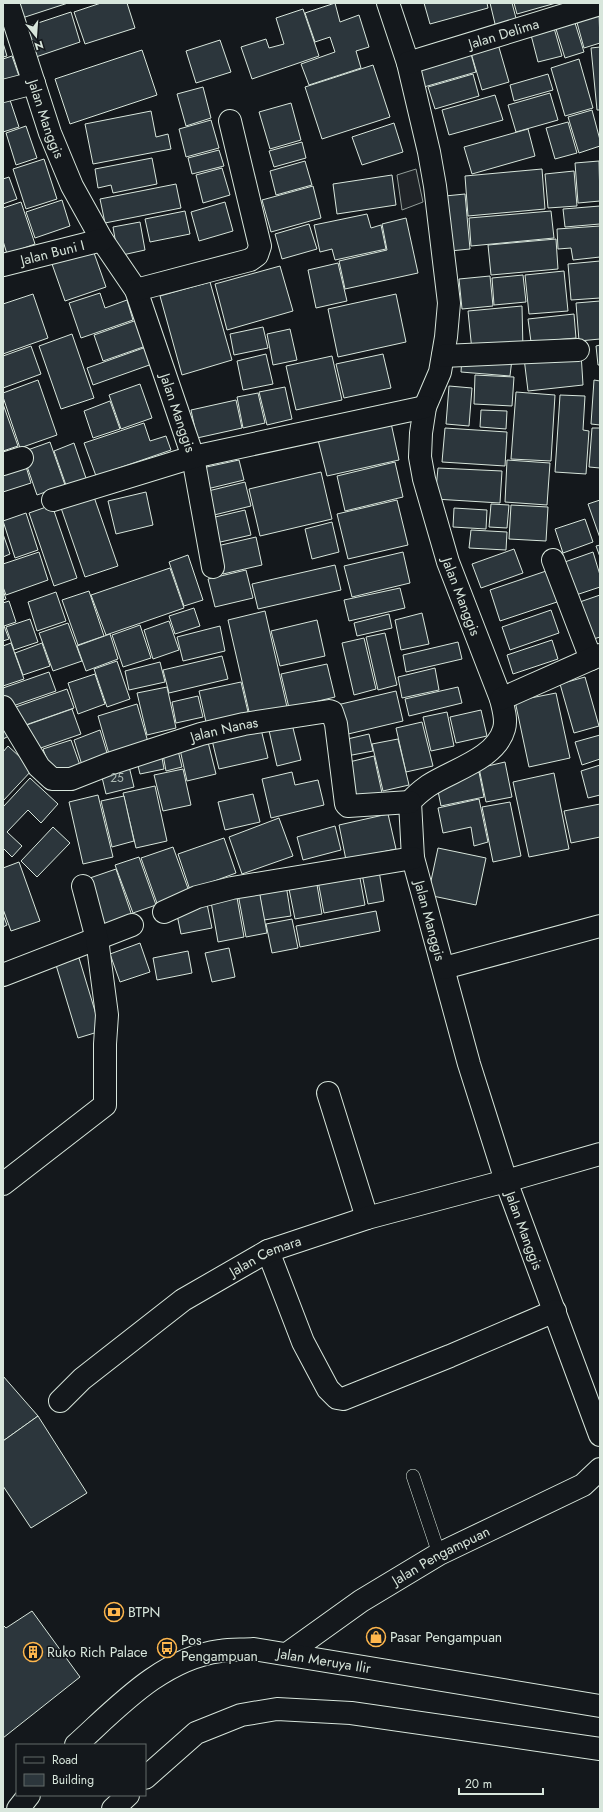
<svg xmlns="http://www.w3.org/2000/svg" width="603" height="1812" viewBox="0 0 603 1812" font-family="Jost,sans-serif">
	<rect width="100%" height="100%" fill="#14181c"/>
	<path fill="#202428" stroke="#939e99" d="M416 169 423 202 402 210 397 175Z"/>
	<g fill="#2c363c" stroke="#d8e6dc">
		<path d="M10 3H68L16 20Z"/>
		<path d="M101 3H127L135 28 85 44 74 12Z"/>
		<path d="M335 3 340 22 359 15 369 47 356 51 361 68 309 85 301 64 335 52 330 37 315 42 305 13Z"/>
		<path d="M424 3H487L488 8 430 24Z"/>
		<path d="M490 3H512L517 22 496 28Z"/>
		<path d="M514 3H556L517 14Z"/>
		<path d="M303 9 319 56 252 79 241 47 266 39 269 48 284 44 276 18Z"/>
		<path d="M71 12 80 42 30 59 20 29Z"/>
		<path d="M599 12 600 43 584 48 576 19Z"/>
		<path d="M575 23 584 52 565 58 556 29Z"/>
		<path d="M554 28 562 56 538 62 531 35Z"/>
		<path d="M220 40 231 72 196 83 186 51Z"/>
		<path d="M3 43 7 56 3 57Z"/>
		<path d="M498 44 509 82 482 90 471 53Z"/>
		<path d="M600 47V110H597L591 48Z"/>
		<path d="M142 50 157 95 70 124 55 79Z"/>
		<path d="M471 54 476 72 424 87 419 69Z"/>
		<path d="M12 56 19 76 3 81V59Z"/>
		<path d="M579 59 593 108 565 116 551 68Z"/>
		<path d="M373 65 390 117 322 139 305 87Z"/>
		<path d="M473 74 479 96 435 109 428 87Z"/>
		<path d="M548 74 553 90 514 101 510 85Z"/>
		<path d="M203 87 211 118 186 126 177 94Z"/>
		<path d="M550 93 558 120 516 132 508 105Z"/>
		<path d="M495 95 503 120 449 135 442 110Z"/>
		<path d="M10 100 19 127 3 132V102Z"/>
		<path d="M291 103 301 140 270 149 259 112Z"/>
		<path d="M592 110 600 140V146L579 153 568 117Z"/>
		<path d="M151 111 156 137 168 134 171 149 93 164 85 124Z"/>
		<path d="M211 120 219 148 186 157 179 129Z"/>
		<path d="M568 122 577 153 555 159 546 128Z"/>
		<path d="M394 123 403 152 362 165 352 137Z"/>
		<path d="M26 126 37 158 16 165 6 133Z"/>
		<path d="M528 129 535 156 472 174 464 147Z"/>
		<path d="M302 142 306 158 274 167 269 151Z"/>
		<path d="M219 150 224 166 192 174 188 158Z"/>
		<path d="M152 158 157 184 113 193 111 185 98 188 95 169Z"/>
		<path d="M44 159 57 199 26 209 13 169Z"/>
		<path d="M305 161 312 185 276 195 270 171Z"/>
		<path d="M599 161 600 201 578 203 575 163Z"/>
		<path d="M222 168 230 195 203 203 196 175Z"/>
		<path d="M542 169 545 209 468 216 465 176Z"/>
		<path d="M574 171 577 206 548 208 545 174Z"/>
		<path d="M392 175 396 205 337 214 333 184Z"/>
		<path d="M9 177 17 199 3 204V179Z"/>
		<path d="M176 184 181 208 105 223 100 199Z"/>
		<path d="M313 186 321 218 271 232 262 200Z"/>
		<path d="M465 194 470 249 450 251 445 196Z"/>
		<path d="M62 200 70 226 35 238 26 212Z"/>
		<path d="M21 202 35 244 7 254 3 241V208Z"/>
		<path d="M225 202 233 231 199 241 191 212Z"/>
		<path d="M600 206V224L565 227 563 209Z"/>
		<path d="M185 211 190 234 150 242 145 219Z"/>
		<path d="M551 211 554 238 471 246 469 218Z"/>
		<path d="M367 214 371 228 381 225 386 249 335 260 332 249 320 252 314 225Z"/>
		<path d="M406 218 418 273 345 289 339 261 387 250 382 224Z"/>
		<path d="M140 222 145 250 118 256 113 227Z"/>
		<path d="M309 224 317 249 282 259 275 234Z"/>
		<path d="M600 226V257L573 260 571 248 558 249 557 229Z"/>
		<path d="M556 239 558 269 491 275 488 245Z"/>
		<path d="M93 250 106 287 65 301 52 264Z"/>
		<path d="M600 261V298L571 300 568 264Z"/>
		<path d="M338 263 347 301 316 308 308 270Z"/>
		<path d="M280 266 293 311 227 330 215 284Z"/>
		<path d="M564 271 568 311 529 314 525 275Z"/>
		<path d="M523 275 526 302 494 305 492 278Z"/>
		<path d="M490 276 493 306 462 309 459 279Z"/>
		<path d="M210 282 232 360 182 375 160 296Z"/>
		<path d="M100 293 105 308 127 300 133 320 81 338 69 303Z"/>
		<path d="M33 294 48 338 3 354V304Z"/>
		<path d="M396 294 406 342 338 357 328 309Z"/>
		<path d="M600 301V339L579 341 576 303Z"/>
		<path d="M522 306 523 350 472 351 468 311Z"/>
		<path d="M574 314 576 338 531 342 528 319Z"/>
		<path d="M137 320 146 346 103 361 94 335Z"/>
		<path d="M263 327 268 348 234 355 230 334Z"/>
		<path d="M290 329 297 360 273 365 267 334Z"/>
		<path d="M72 334 94 398 61 409 39 346Z"/>
		<path d="M600 345V365H598L596 346Z"/>
		<path d="M31 346 41 374 3 388V356Z"/>
		<path d="M149 346 155 363 93 385 87 368Z"/>
		<path d="M581 353 583 385 528 391 524 358Z"/>
		<path d="M266 354 273 384 243 390 237 361Z"/>
		<path d="M383 354 391 388 344 398 336 364Z"/>
		<path d="M332 356 342 400 296 410 286 366Z"/>
		<path d="M462 356 512 359 510 376 461 372Z"/>
		<path d="M475 375 514 377 512 406 474 404Z"/>
		<path d="M38 380 57 435 20 448 3 397V393Z"/>
		<path d="M594 380 600 381V425L591 424Z"/>
		<path d="M140 384 152 418 121 429 109 395Z"/>
		<path d="M449 386 472 388 469 426 446 424Z"/>
		<path d="M285 387 292 419 267 425 259 392Z"/>
		<path d="M516 392 555 395 551 461 511 459Z"/>
		<path d="M258 393 265 423 243 428 237 397Z"/>
		<path d="M560 395 585 396 583 430 589 431 586 474 555 472Z"/>
		<path d="M236 400 242 428 197 438 191 410Z"/>
		<path d="M110 401 120 429 93 438 84 411Z"/>
		<path d="M3 404 18 446 3 451Z"/>
		<path d="M481 410 507 411 506 429 480 427Z"/>
		<path d="M144 423 150 441 166 436 171 450 96 476 84 443Z"/>
		<path d="M391 423 399 460 327 476 318 440Z"/>
		<path d="M445 428 507 432 505 466 442 462Z"/>
		<path d="M592 428H600V468L589 467Z"/>
		<path d="M50 442 65 485 37 495 22 452Z"/>
		<path d="M74 443 88 484 68 491 54 451Z"/>
		<path d="M24 460 31 483 3 492V467Z"/>
		<path d="M239 460 244 480 207 489 202 468Z"/>
		<path d="M507 460 550 463 547 505 505 502Z"/>
		<path d="M395 462 403 497 345 511 337 476Z"/>
		<path d="M438 468 502 471 500 503 435 499Z"/>
		<path d="M321 472 332 519 260 536 249 489Z"/>
		<path d="M245 482 251 506 210 516 204 492Z"/>
		<path d="M146 492 153 525 116 534 108 501Z"/>
		<path d="M93 494 118 566 85 577 60 505Z"/>
		<path d="M397 500 408 545 348 559 337 514Z"/>
		<path d="M600 500V538L588 504Z"/>
		<path d="M491 504 509 505 507 528 489 527Z"/>
		<path d="M52 505 77 578 54 586 29 513Z"/>
		<path d="M511 505 548 507 546 541 509 539Z"/>
		<path d="M454 508 487 510 486 529 453 527Z"/>
		<path d="M245 510 251 535 216 543 211 518Z"/>
		<path d="M26 513 38 550 15 558 3 521Z"/>
		<path d="M585 519 593 542 563 553 555 529Z"/>
		<path d="M332 522 339 552 312 559 305 529Z"/>
		<path d="M471 530 507 532 506 550 469 548Z"/>
		<path d="M3 534 10 554 3 557Z"/>
		<path d="M256 537 262 565 223 574 217 546Z"/>
		<path d="M600 545V557L596 546Z"/>
		<path d="M514 549 523 573 481 588 472 564Z"/>
		<path d="M39 552 48 580 6 595 3 587V564Z"/>
		<path d="M403 552 410 583 352 597 344 566Z"/>
		<path d="M593 552 600 575V587L573 596 562 563Z"/>
		<path d="M188 555 203 600 184 606 169 562Z"/>
		<path d="M335 565 341 590 258 609 252 584Z"/>
		<path d="M170 568 184 608 106 635 91 595Z"/>
		<path d="M555 568 566 599 500 621 490 590Z"/>
		<path d="M246 570 253 598 215 607 208 579Z"/>
		<path d="M400 588 405 608 349 621 344 600Z"/>
		<path d="M3 590 6 599 3 600Z"/>
		<path d="M89 591 104 636 78 645 62 600Z"/>
		<path d="M56 592 66 621 37 631 28 602Z"/>
		<path d="M600 595V637L587 641 574 604Z"/>
		<path d="M9 601 16 622 4 626 9 639 3 641V603Z"/>
		<path d="M194 608 200 626 175 634 169 616Z"/>
		<path d="M551 610 559 633 510 650 502 627Z"/>
		<path d="M265 611 287 707 250 716 228 620Z"/>
		<path d="M422 613 429 644 401 650 395 620Z"/>
		<path d="M389 614 392 628 357 636 354 623Z"/>
		<path d="M30 619 38 642 14 650 6 627Z"/>
		<path d="M317 620 325 656 280 666 271 631Z"/>
		<path d="M169 621 179 650 153 659 144 630Z"/>
		<path d="M68 623 82 661 53 671 39 633Z"/>
		<path d="M140 625 151 658 123 667 112 635Z"/>
		<path d="M220 626 225 651 183 661 177 637Z"/>
		<path d="M385 633 397 685 378 690 366 637Z"/>
		<path d="M110 634 118 659 86 671 77 646Z"/>
		<path d="M364 638 376 689 354 695 342 643Z"/>
		<path d="M552 640 558 659 513 674 507 655Z"/>
		<path d="M458 642 462 659 406 672 403 655Z"/>
		<path d="M11 643 24 679 3 686V646Z"/>
		<path d="M42 643 50 666 23 675 15 653Z"/>
		<path d="M222 656 228 679 169 693 163 670Z"/>
		<path d="M117 661 130 699 107 707 94 669Z"/>
		<path d="M160 662 165 682 129 690 125 671Z"/>
		<path d="M327 664 335 697 289 708 281 674Z"/>
		<path d="M435 668 439 690 402 698 398 677Z"/>
		<path d="M49 672 56 691 7 708 3 697V688Z"/>
		<path d="M95 674 105 704 78 714 68 683Z"/>
		<path d="M585 677 599 726 574 733 560 684Z"/>
		<path d="M241 682 248 712 206 722 199 691Z"/>
		<path d="M167 687 176 728 147 735 137 693Z"/>
		<path d="M458 687 462 703 409 716 405 699Z"/>
		<path d="M67 689 74 708 17 728 10 709Z"/>
		<path d="M396 691 403 721 344 735 337 705Z"/>
		<path d="M556 693 570 758 529 767 515 701Z"/>
		<path d="M198 696 203 717 176 723 172 702Z"/>
		<path d="M137 704 148 742 109 754 98 716Z"/>
		<path d="M72 709 81 734 32 751 24 726Z"/>
		<path d="M481 710 487 736 456 743 450 717Z"/>
		<path d="M447 712 454 746 431 751 423 717Z"/>
		<path d="M3 720 11 735 3 739Z"/>
		<path d="M291 720 301 760 277 766 268 726Z"/>
		<path d="M422 722 433 766 406 772 396 728Z"/>
		<path d="M260 725 268 758 219 769 211 736Z"/>
		<path d="M100 730 108 756 82 765 74 740Z"/>
		<path d="M369 734 373 751 347 756 343 740Z"/>
		<path d="M600 735V759L582 765 575 742Z"/>
		<path d="M207 738 216 774 187 781 179 745Z"/>
		<path d="M398 739 409 785 383 791 372 744Z"/>
		<path d="M71 740 81 768 53 777 43 749Z"/>
		<path d="M8 746 33 769 3 801V752Z"/>
		<path d="M177 746 182 767 166 771 162 749Z"/>
		<path d="M161 752 164 769 140 774 136 758Z"/>
		<path d="M374 756 382 793 353 799 345 763Z"/>
		<path d="M128 762 134 787 106 794 100 769Z"/>
		<path d="M505 762 512 797 486 802 479 768Z"/>
		<path d="M600 765V795L588 798 581 771Z"/>
		<path d="M183 769 191 805 163 811 154 775Z"/>
		<path d="M292 772 295 785 318 780 324 805 271 818 262 779Z"/>
		<path d="M479 772 484 797 441 806 436 781Z"/>
		<path d="M554 773 569 849 529 857 513 782Z"/>
		<path d="M30 778 58 804 41 823 28 810 7 832 22 846 12 857 3 848V807Z"/>
		<path d="M155 786 167 841 136 848 123 793Z"/>
		<path d="M253 794 260 822 225 830 218 802Z"/>
		<path d="M98 795 113 857 83 864 69 802Z"/>
		<path d="M124 796 134 841 112 847 101 801Z"/>
		<path d="M479 799 488 842 474 846 471 827 443 833 438 808Z"/>
		<path d="M510 802 521 856 493 862 482 807Z"/>
		<path d="M600 804V837L571 843 564 811Z"/>
		<path d="M388 814 396 849 346 860 339 825Z"/>
		<path d="M279 818 293 856 242 874 229 837Z"/>
		<path d="M335 826 341 850 303 860 297 837Z"/>
		<path d="M53 827 70 843 37 877 21 861Z"/>
		<path d="M224 838 236 873 190 890 178 854Z"/>
		<path d="M173 847 190 894 158 906 141 858Z"/>
		<path d="M438 848 486 858 476 905 428 895Z"/>
		<path d="M139 857 156 905 133 913 115 865Z"/>
		<path d="M19 862 40 921 11 931 3 909V868Z"/>
		<path d="M116 869 132 916 104 926 87 879Z"/>
		<path d="M379 871 384 901 368 904 362 874Z"/>
		<path d="M359 873 365 905 324 913 318 881Z"/>
		<path d="M316 879 322 914 295 919 288 884Z"/>
		<path d="M286 885 291 916 264 920 259 891Z"/>
		<path d="M259 890 267 933 246 937 238 894Z"/>
		<path d="M236 892 244 937 218 942 210 896Z"/>
		<path d="M207 904 212 928 181 934 176 910Z"/>
		<path d="M376 911 380 931 300 947 296 926Z"/>
		<path d="M3 915 7 925 3 927Z"/>
		<path d="M292 919 298 948 272 953 266 924Z"/>
		<path d="M140 943 150 972 120 982 110 954Z"/>
		<path d="M229 948 235 977 212 982 205 953Z"/>
		<path d="M188 951 192 973 157 980 153 958Z"/>
		<path d="M79 958 101 1031 78 1038 56 965Z"/>
		<path d="M3 1376 38 1416 3 1441Z"/>
		<path d="M38 1416 87 1493 31 1528 3 1486V1441Z"/>
		<path d="M32 1611 80 1677 3 1738V1625L6 1628Z"/>
	</g>
	<g fill="none" stroke-linecap="round" stroke-linejoin="round">
		<g stroke="#d8e6dc" stroke-width="14">
			<path id="lane" d="M413 1476 439 1554"/>
		</g>
		<g stroke="#d8e6dc" stroke-width="24">
			<g id="street">
				<path id="s1" d="M8 3 50 133 72 186 102 240 136 290 193 457 213 567"/>
				<path id="s2" d="M388 3 408 63 429 152 435 186 449 303 446 337 440 372 425 407 421 433 420 457 424 479 448 562 501 699C503 708 507 719 504 729 496 759 452 770 428 786 421 791 415 796 410 802L413 858 469 1064 506 1181 600 1435"/>
				<path id="s3" d="M408 63 600 4"/>
				<path d="M3 91 34 83"/>
				<path id="s4" d="M3 265 102 240"/>
				<path d="M136 290 250 260 257 255 260 246 230 121"/>
				<path d="M443 356 578 350"/>
				<path d="M3 464 22 458"/>
				<path d="M53 500 193 457 425 407"/>
				<path d="M553 560 591 659"/>
				<path d="M501 699 600 655"/>
				<path id="s5" d="M3 707 39 767 52 779H71L109 764 201 734 244 724 329 711 332 712 336 724 346 804 348 806 410 802"/>
				<path d="M164 912 197 897 232 888 413 858"/>
				<path d="M444 968 600 926"/>
				<path d="M3 975 132 925"/>
				<path d="M328 1093 367 1218"/>
				<path d="M3 1184 105 1105V1044L107 1015 97 939 83 886"/>
				<path d="M268 1251 303 1342 328 1389 337 1398 343 1399 450 1356 555 1311"/>
				<path id="s6" d="M60 1401 82 1379 183 1300 268 1251 367 1218 506 1181 600 1154"/>
				<path id="s7" d="M287 1654 361 1601 439 1554 583 1485 600 1469"/>
			</g>
		</g>
		<g stroke="#d8e6dc" stroke-width="24">
			<g id="primary">
				<path id="s8" d="M76 1745C118 1707 161 1659 220 1651 231 1649 242 1650 254 1649L600 1706"/>
				<path d="M145 1778 196 1733 241 1715 277 1709 351 1713 600 1749"/>
				<path d="M18 1809 29 1795"/>
				<path d="M113 1809 128 1795"/>
			</g>
		</g>
		<use href="#lane" stroke="#14181c" stroke-width="13"/>
		<use href="#street" stroke="#14181c" stroke-width="22"/>
		<use href="#primary" stroke="#14181c" stroke-width="22"/>
	</g>
	<defs>
		<g id="bank-ring" transform="scale(1)"><circle r="9.5" fill="#14181c" stroke="#ffb74d" stroke-width="1.5"/><path d="M-6-4H6V4H-6ZM0-2.3a2.3 2.3 0 1 0 0 4.6a2.3 2.3 0 1 0 0-4.6Z" fill="#ffb74d"/></g>
		<g id="shop-ring" transform="scale(1)"><circle r="9.5" fill="#14181c" stroke="#ffb74d" stroke-width="1.5"/><path d="M-5-2.5h2.3a2.7 3.5 0 0 1 5.4 0H5L5.5 6h-11ZM-1.5-2.5h3a1.5 2.3 0 0 0-3 0Z" fill="#ffb74d"/></g>
		<g id="bus-ring" transform="scale(1)"><circle r="9.5" fill="#14181c" stroke="#ffb74d" stroke-width="1.5"/><path d="M-5-6H5V4H4V6H2V4H-2V6H-4V4H-5ZM-3.5-4V0h7V-4ZM-3.5 1.2v1.5H-2V1.2ZM2 1.2v1.5H3.5V1.2Z" fill="#ffb74d"/></g>
		<g id="building-ring" transform="scale(1)"><circle r="9.5" fill="#14181c" stroke="#ffb74d" stroke-width="1.5"/><path d="M-4-6H4V6H1V3H-1V6H-4ZM-2.5-4.3h1.7v1.8h-1.7ZM.8-4.3h1.7v1.8H.8ZM-2.5-1h1.7V.8h-1.7ZM.8-1h1.7V.8H.8Z" fill="#ffb74d"/></g>
	</defs>
	<g fill-rule="evenodd">
		<use href="#bank-ring" x="114" y="1612"/>
		<use href="#shop-ring" x="376" y="1637"/>
		<use href="#bus-ring" x="167" y="1648"/>
		<use href="#building-ring" x="33" y="1652"/>
	</g>
	<g text-anchor="middle" stroke-width="3" stroke-linejoin="round" paint-order="stroke">
		<g font-size="12" fill="#adbab4">
			<text x="117" y="782">25</text>
		</g>
		<g font-size="14" fill="#d8e6dc" stroke="#14181c">
			<text dy="5" stroke="none"><textPath href="#s3" startOffset="100">Jalan Delima</textPath></text>
			<text dy="5" stroke="none"><textPath href="#s1" startOffset="122">Jalan Manggis</textPath></text>
			<text dy="5" stroke="none"><textPath href="#s4" startOffset="51">Jalan Buni I</textPath></text>
			<text dy="5" stroke="none"><textPath href="#s1" startOffset="446">Jalan Manggis</textPath></text>
			<text dy="5" stroke="none"><textPath href="#s2" startOffset="611">Jalan Manggis</textPath></text>
			<text dy="5" stroke="none"><textPath href="#s5" startOffset="268">Jalan Nanas</textPath></text>
			<text dy="5" stroke="none"><textPath href="#s2" startOffset="994">Jalan Manggis</textPath></text>
			<text dy="5" stroke="none"><textPath href="#s2" startOffset="1318">Jalan Manggis</textPath></text>
			<text dy="5" stroke="none"><textPath href="#s6" startOffset="253">Jalan Cemara</textPath></text>
			<text dy="5" stroke="none"><textPath href="#s7" startOffset="183">Jalan Pengampuan</textPath></text>
			<text dy="5" stroke="none"><textPath href="#s8" startOffset="280">Jalan Meruya Ilir</textPath></text>
		</g>
		<g font-size="14" fill="#d8e6dc" stroke="#14181c" text-anchor="start">
			<text x="128" y="1617">BTPN</text>
			<text x="390" y="1642">Pasar Pengampuan</text>
			<text x="181" y="1645">Pos<tspan x="181" dy="16">Pengampuan</tspan></text>
			<text x="47" y="1657">Ruko Rich Palace</text>
		</g>
	</g>
	<rect width="603" height="1812" fill="none" stroke="#d8e6dc" stroke-width="8"/>
	<rect x="16" y="1744" width="130" height="52" fill="#14181c" stroke="#626a69"/>
	<rect x="24" y="1757" width="20" height="6" fill="#14181c" stroke="#626a69"/>
	<text x="52" y="1764" font-size="12" fill="#d8e6dc">Road</text>
	<rect x="24" y="1774" width="20" height="12" fill="#2c363c" stroke="#626a69"/>
	<text x="52" y="1784" font-size="12" fill="#d8e6dc">Building</text>
	<g transform="translate(36 36) rotate(163)" stroke="#14181c" stroke-width="3" paint-order="stroke">
	<path d="M0-3L7 15L0 10L-7 15Z" fill="#d8e6dc"/>
	<text y="-6" font-size="11" font-weight="bold" text-anchor="middle" fill="#d8e6dc">N</text>
	</g>
	<path d="M459 1788v6h84v-6" fill="none" stroke="#d8e6dc" stroke-width="2"/>
	<text x="465" y="1788" font-size="12" fill="#d8e6dc" stroke="#14181c" stroke-width="3" paint-order="stroke">20 m</text>
</svg>
